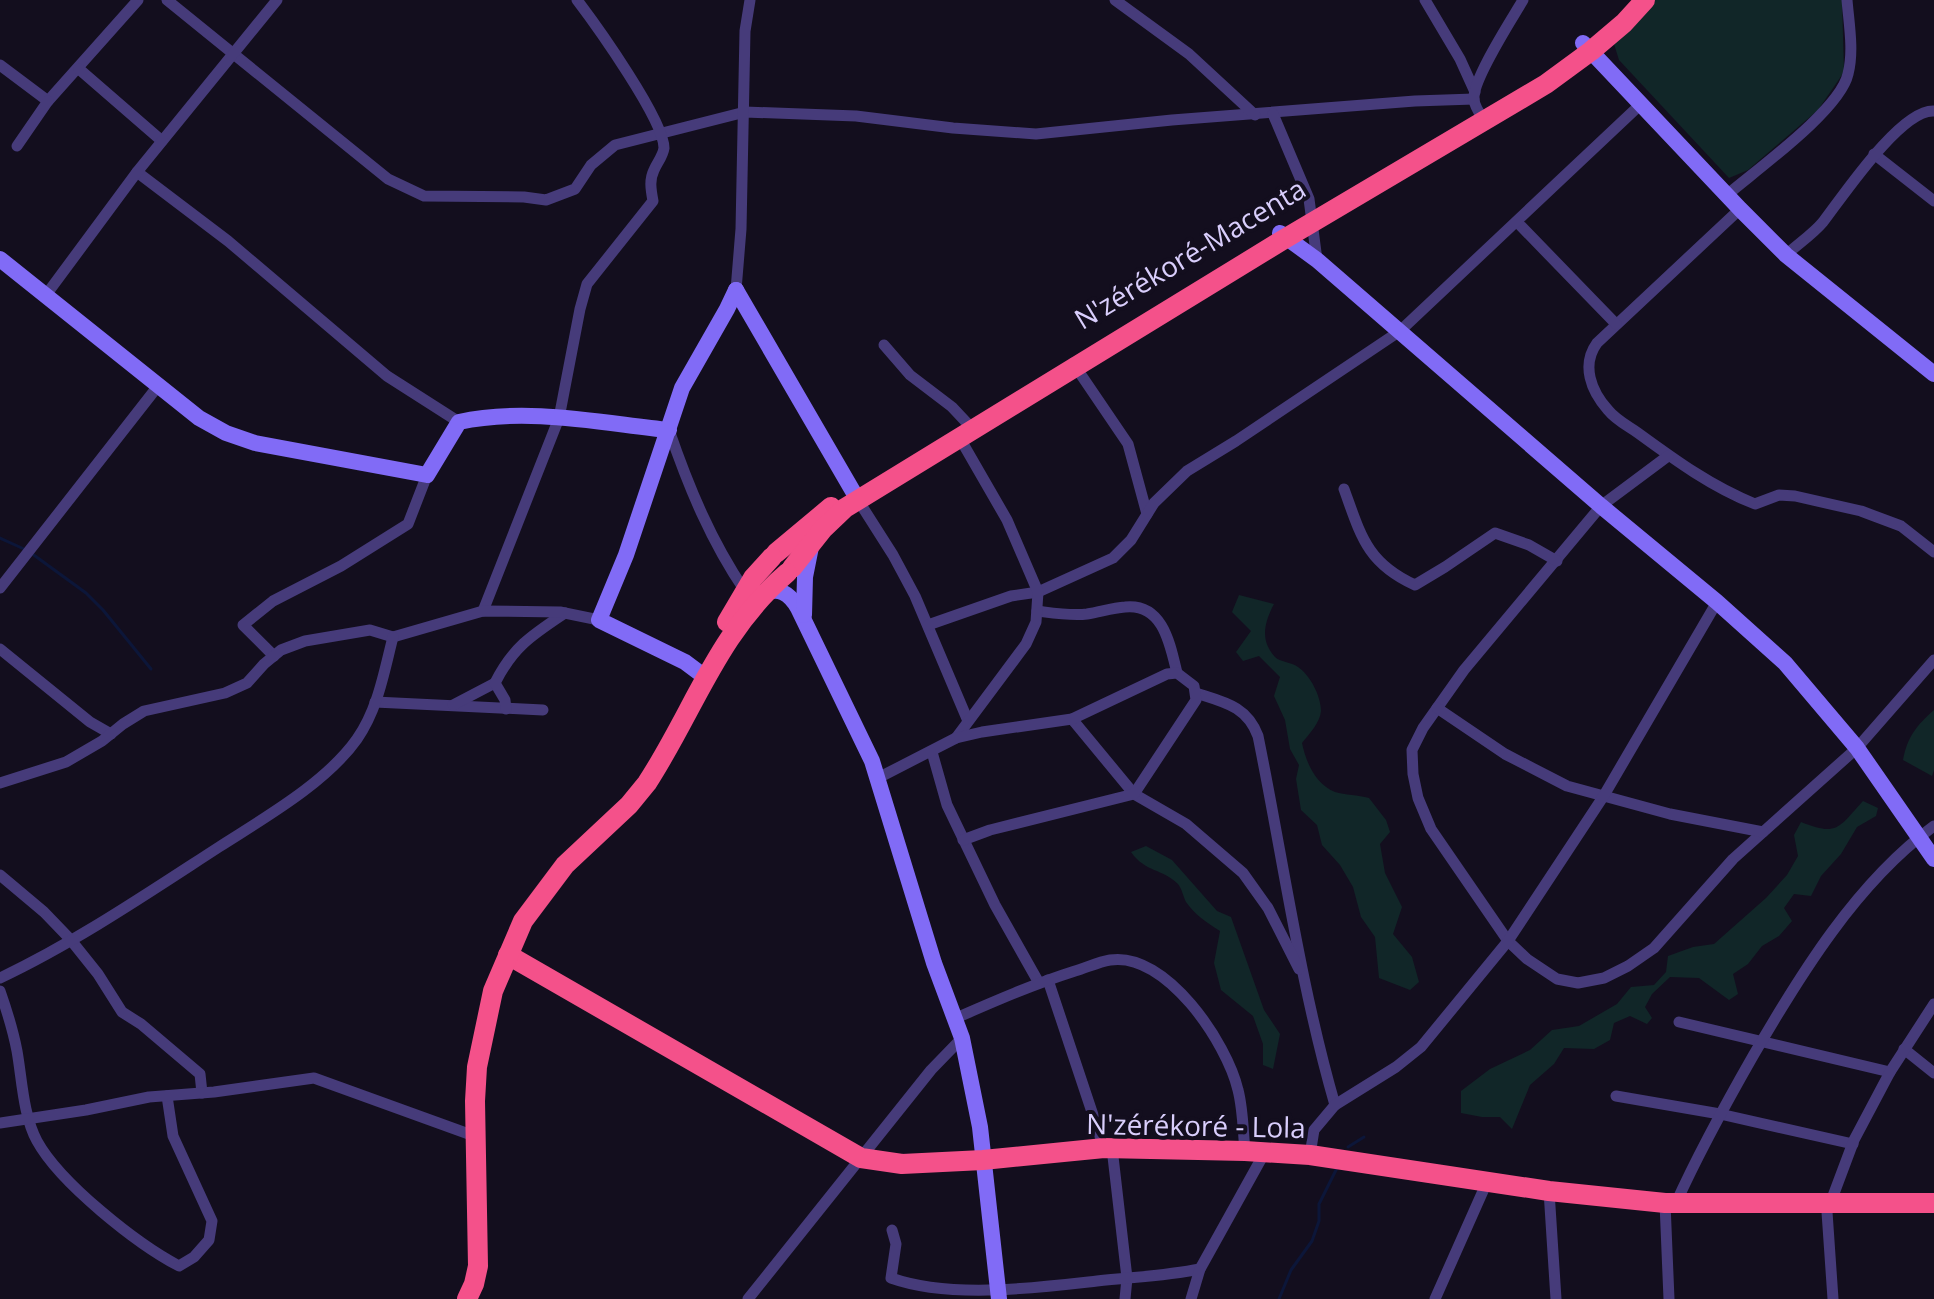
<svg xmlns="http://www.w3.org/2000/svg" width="1934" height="1299" viewBox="0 0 1934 1299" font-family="'Open Sans',sans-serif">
	<rect width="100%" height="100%" fill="#130e1e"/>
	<g fill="#112628">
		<path d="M1651 0H1842L1844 72 1818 110 1748 170 1729 178 1619 60 1614 44Z"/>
		<path d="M1239 595 1274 604C1265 621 1259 640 1275 657 1280 662 1291 662 1298 667 1310 675 1321 696 1321 711 1320 723 1309 734 1302 743 1306 762 1315 784 1335 792 1345 795 1358 795 1369 798L1386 820 1390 832 1380 844 1385 873 1402 907 1393 934 1412 957 1419 982 1410 990 1379 978 1375 937 1361 917 1353 887 1340 865 1322 845 1317 825 1301 810 1296 779 1299 765 1290 749 1285 720 1274 696 1280 677 1259 656 1243 661 1236 652 1251 631 1232 612Z"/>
		<path d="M1934 710V770L1932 776 1903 760C1907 737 1917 725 1934 710Z"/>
		<path d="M1863 801 1878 808 1876 816 1857 827 1841 854 1821 876 1811 896 1794 894 1784 908 1792 921 1779 936 1762 946 1748 964 1733 974 1738 994 1729 1000 1699 978 1670 977 1652 994 1645 1007 1652 1018 1647 1024 1630 1016 1614 1023 1610 1040 1594 1049 1564 1048 1554 1064 1530 1085 1512 1129 1500 1117H1482L1461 1113V1091L1490 1069 1530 1050 1552 1030 1579 1026 1617 1004 1631 987 1654 985 1666 972 1668 956 1693 947 1714 944 1766 898 1787 875 1798 856 1794 835 1801 822C1838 837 1839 827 1863 801Z"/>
		<path d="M1146 846 1172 860 1217 911 1231 917 1264 1010 1280 1034 1273 1069 1263 1065V1044L1253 1016 1221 990 1214 963 1220 931C1206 922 1195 915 1186 902 1183 896 1182 889 1178 884 1162 868 1146 873 1131 852Z"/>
	</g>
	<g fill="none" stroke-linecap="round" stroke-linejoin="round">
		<g stroke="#0c1639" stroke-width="3">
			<path d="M0 538 24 549"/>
			<path d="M31 553 86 593 103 610 151 669"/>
			<path d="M1348 1147 1364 1137"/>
			<path d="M1279 1299 1291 1270 1312 1241 1319 1221V1204L1337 1168"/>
		</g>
		<g stroke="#463b7a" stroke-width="11">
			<path d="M167 0 388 179 424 196 524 197 546 200 575 189 591 165 615 145 745 112 856 116 953 128 1036 134 1172 120 1415 101 1474 99"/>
			<path d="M1115 0 1189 54 1255 115"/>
			<path d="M1425 0 1460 59 1475 92"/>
			<path d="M0 65 48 101 138 0"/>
			<path d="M79 69 162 141"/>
			<path d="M1273 114 1309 199 1317 260"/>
			<path d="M1485 122C1481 116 1474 106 1474 99 1472 80 1512 19 1523 0"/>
			<path d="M17 146 48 101"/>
			<path d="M1874 154 1934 201"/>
			<path d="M137 172 228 241 387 376 459 422"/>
			<path d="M1727 195C1756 170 1840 110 1848 74 1854 51 1849 24 1847 0"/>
			<path d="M1740 209 1597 343C1581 365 1591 391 1608 410 1616 420 1628 426 1638 433 1675 460 1712 487 1755 504L1779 495 1795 496 1861 511 1901 526 1934 552"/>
			<path d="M1517 222 1616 324"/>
			<path d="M1786 255C1798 244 1813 234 1823 222 1843 196 1901 109 1934 111"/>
			<path d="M736 290 741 229 745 31 750 0"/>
			<path d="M46 295 137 172 277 0"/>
			<path d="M884 345 910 375 952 407 967 423"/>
			<path d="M1073 363 1128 444 1147 514"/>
			<path d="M669 430C689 488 711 541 745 591"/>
			<path d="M1668 456 1601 506 1464 670 1423 728 1412 750 1413 774 1418 798 1431 829 1508 941 1527 959 1557 979 1578 983 1604 978 1628 966 1654 948 1733 859 1857 748 1934 660"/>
			<path d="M1344 489C1361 536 1367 563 1415 585L1445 567 1495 533 1529 545 1557 561"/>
			<path d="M858 500 893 555 915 596 968 721"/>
			<path d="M0 588 158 386"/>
			<path d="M483 611 559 418 580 309 587 284 653 201C651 190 649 180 654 170 657 163 663 156 664 148 664 120 596 25 577 0"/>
			<path d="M1037 611C1053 613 1071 616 1087 614 1100 612 1112 608 1125 607 1163 603 1170 644 1177 673"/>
			<path d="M928 625 1011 596 1038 592 1113 558 1131 540 1154 503 1187 471 1236 441 1400 331 1642 103"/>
			<path d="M0 649 90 722 111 734"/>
			<path d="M274 656 243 625 273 601 341 566 408 524 427 475"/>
			<path d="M1196 693C1224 702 1247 706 1258 736 1283 859 1300 984 1335 1105"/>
			<path d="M375 702 543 710"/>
			<path d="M453 705 495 683"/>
			<path d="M1437 708 1505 754 1567 786 1670 814 1763 832"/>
			<path d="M506 709 505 700 495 683C513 647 532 635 565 613"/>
			<path d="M1072 719 1134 794 1186 824 1243 873 1268 908 1299 969"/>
			<path d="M956 738 1026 644 1036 622 1038 592 1007 520 958 435"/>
			<path d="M932 752 947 805 995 905 1039 983"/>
			<path d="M878 778 956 738 982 732 1072 719 1167 674 1177 673 1194 686 1196 700 1134 794 990 830 963 840"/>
			<path d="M0 783 66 762 102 741 123 724 144 711 225 693 247 683 264 664 281 650 305 641 370 630 393 637 483 611 560 612 599 620"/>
			<path d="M0 875 44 912 70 939 98 974 122 1012 141 1024 200 1074 202 1093"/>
			<path d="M0 978C76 942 148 893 219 847 264 818 326 783 357 739 378 709 384 672 393 637"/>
			<path d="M1048 980 1104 1148"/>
			<path d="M0 991C7 1011 13 1030 17 1051 22 1079 23 1115 37 1141 60 1183 137 1244 179 1266L194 1257 209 1240 212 1221 173 1136 167 1096"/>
			<path d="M956 1018C995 1001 1034 984 1075 971 1086 968 1098 962 1110 960 1166 951 1227 1043 1238 1090 1243 1109 1243 1131 1245 1151"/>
			<path d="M1679 1022 1890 1072"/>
			<path d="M1904 1049 1934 1073"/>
			<path d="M1616 1096 1720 1114 1853 1144"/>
			<path d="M0 1123 86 1110 149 1097 214 1092 314 1078 477 1137"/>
			<path d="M1112 1148 1127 1278 1125 1299"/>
			<path d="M1310 1155 1314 1130 1335 1105 1396 1067 1421 1047 1508 941 1603 797 1717 602"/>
			<path d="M1549 1191 1556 1299"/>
			<path d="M1665 1203 1669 1299"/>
			<path d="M1676 1203C1699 1152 1725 1105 1753 1056 1800 975 1857 882 1934 826"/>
			<path d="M892 1230 896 1244 891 1278C950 1299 1035 1288 1097 1281 1132 1277 1166 1276 1200 1269"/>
			<path d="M748 1299 931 1070 962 1038"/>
			<path d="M1191 1299 1200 1269 1265 1152"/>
			<path d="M1435 1299 1487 1182"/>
			<path d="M1833 1299 1827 1212 1854 1140 1890 1072 1934 1004"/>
		</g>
		<g stroke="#816bf6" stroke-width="16">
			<path d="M1583 43 1740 209 1786 255 1934 374"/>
			<path d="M1280 233 1317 260 1601 506 1717 602 1785 663 1857 748 1934 859"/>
			<path d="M0 259 199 418 226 433 255 443 427 475 459 422C526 407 601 423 669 430"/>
			<path d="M736 290 858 500"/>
			<path d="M762 595C778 585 790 594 798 608L872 761 934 963 962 1038 980 1127 999 1299"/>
			<path d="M804 615 805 577 811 547"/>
			<path d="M705 677 685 662 599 620 626 555 682 388 727 309 736 290"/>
		</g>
		<g stroke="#f4518a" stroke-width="20">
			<path d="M776 553 831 507"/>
			<path d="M792 568 823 529 845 508 1286 238 1546 84 1591 51 1624 23 1645 0"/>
			<path d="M727 622 753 578 772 557"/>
			<path d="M508 955 861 1158 902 1164 983 1160 1104 1148 1245 1151 1310 1155 1549 1191 1665 1203H1934"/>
			<path d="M467 1299 474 1284 478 1266 475 1101 477 1067 493 991 523 921 565 865 629 805 647 783C695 709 717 633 787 573"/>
		</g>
	</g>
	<g text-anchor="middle" stroke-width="8" stroke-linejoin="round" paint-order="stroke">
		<g font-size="28" fill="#d9cefc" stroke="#130e1e">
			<text transform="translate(1190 254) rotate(-31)" y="10">N'zérékoré-Macenta</text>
			<text transform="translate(1196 1126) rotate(1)" y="10">N'zérékoré - Lola</text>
		</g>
	</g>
</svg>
